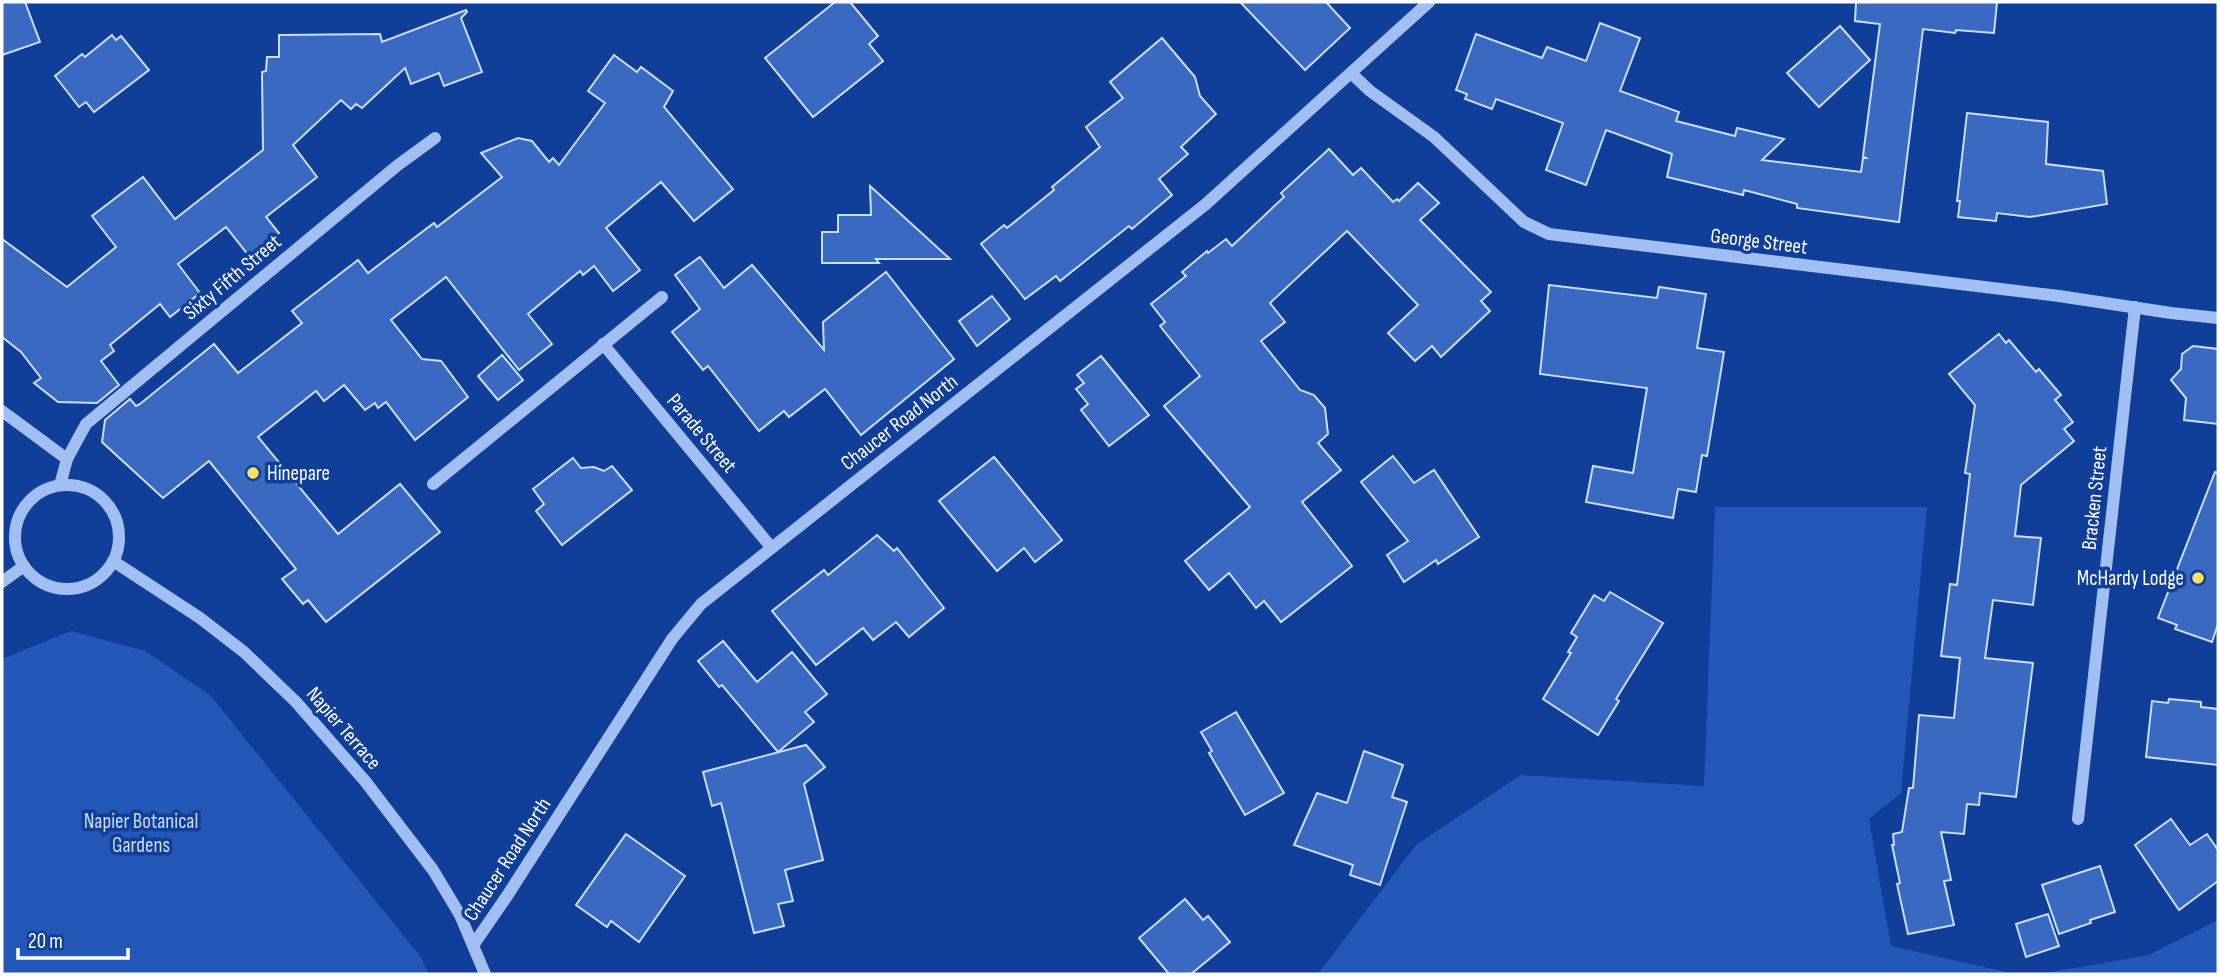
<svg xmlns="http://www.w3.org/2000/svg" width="2220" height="976" viewBox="0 0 2220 976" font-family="'Sofia Sans Condensed',sans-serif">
	<rect width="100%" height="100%" fill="#103f99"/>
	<g fill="#2358b8">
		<path d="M1715 507H1927L1901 793 1869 819 1891 946 2015 974H1318L1416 845 1521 775 1704 786Z"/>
		<path d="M71 631 145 651 210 695 420 956 429 974H2V659Z"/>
		<path d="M2218 920V974H2040L2149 955Z"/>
	</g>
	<g fill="#3969c1" stroke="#caddfe" stroke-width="2">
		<path d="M2 2H25L40 42 2 55Z"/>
		<path d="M835 2H850L878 36 869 44 883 61 813 117 765 58Z"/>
		<path d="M1240 2H1326L1350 28 1305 70Z"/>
		<path d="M1856 2H1997L1994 33 1956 30 1955 33 1923 29 1899 222 1797 208V204L1744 190 1743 195 1667 177 1672 154 1606 130 1586 185 1546 170 1563 123 1496 99 1492 109 1465 99 1467 94 1456 90 1476 34 1542 58 1547 47 1586 61 1600 23 1640 38 1620 91 1679 112 1676 121 1735 136 1737 128 1784 139 1762 160 1861 172 1863 158H1866L1863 156 1880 24 1855 21Z"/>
		<path d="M466 10 467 12 461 18 482 72 444 86 439 73 411 84 405 68 362 108 356 104 351 109 341 100 293 145 317 177 266 217 279 233 249 256 226 227 178 264 200 293 170 317 160 304 110 345 114 351 101 361 119 385 97 403 58 402 34 383 41 378 21 352 2 337V239L67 287 116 247 92 216 143 177 175 219 263 150 262 72 266 71 267 57H279V35L380 34 382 42Z"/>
		<path d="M1840 26 1870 60 1819 107 1787 73Z"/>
		<path d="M112 35 116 40 121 36 149 70 94 112 86 102 79 107 55 76 82 54 85 57Z"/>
		<path d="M1162 38 1195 77 1200 96 1216 114 1181 147 1188 154 1159 179 1172 195 1132 229 1129 226 1060 281 1056 276 1025 299 981 244 1004 225 1007 228 1054 190 1052 187 1100 147 1086 127 1123 98 1110 82Z"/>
		<path d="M614 55 637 72 641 67 673 91 664 107 733 189 694 221 661 182 606 228 640 270 613 291 594 266 583 275 580 271 528 314 552 344 519 370 446 277 391 320 422 359 441 361 468 397 415 440 386 402 378 408 375 403 365 410 344 385 324 401 316 391 258 437 338 534 400 484 440 532 326 622 308 600 303 604 282 579 296 569 209 461 163 498 102 442 105 420 130 399 136 406 140 404 214 344 238 373 302 323 292 311 358 260 368 273 434 223 437 227 502 177 481 153 518 138 532 141 549 162 553 158 559 165 605 103 588 91Z"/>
		<path d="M1967 113 2048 122 2046 164 2103 171 2107 204 2030 217 1997 213 1996 221 1958 217 1960 201H1957Z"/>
		<path d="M1329 149 1353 175 1361 168 1393 202 1397 199 1399 201 1418 183 1439 203 1420 220 1491 292 1481 301 1490 311 1441 357 1432 346 1415 361 1388 333 1418 305 1347 231 1270 303 1285 322 1261 341 1300 390 1314 395 1325 408 1328 434 1318 443 1341 470 1302 502 1352 566 1281 622 1264 601 1256 608 1229 573 1209 590 1185 561 1250 507 1164 406 1200 376 1160 326 1165 322 1151 304 1186 276 1182 272 1207 251 1208 253 1226 239 1232 246 1284 197 1281 193Z"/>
		<path d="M870 186 950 259H876L879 263H822V232H838V215H871Z"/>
		<path d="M700 257 724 288 752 265 824 350 823 322 886 272 954 359 861 435 825 389 789 417 784 411 759 431 708 366 703 370 672 332 700 309 675 275Z"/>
		<path d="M1549 285 1657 298 1659 287 1706 294 1697 348 1724 352 1707 456 1702 455 1696 492 1678 489 1673 518 1586 502 1593 466 1633 473 1647 388 1540 374Z"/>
		<path d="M992 296 1010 319 977 346 959 321Z"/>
		<path d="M1999 334 2006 343 2009 340 2036 372 2039 369 2061 395 2055 400 2073 422 2064 429 2074 441 2021 485 2015 536 2041 538 2033 605 1993 600 1985 658 2033 663 2016 797 1980 793 1979 805 1967 804 1964 834 1941 832 1951 880 1944 881 1954 925 1908 934 1897 884 1900 883 1892 845H1894L1893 834 1902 832 1909 788H1913L1919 715 1954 718 1960 658 1941 656 1950 584 1957 585 1970 474 1965 473 1975 405 1949 374Z"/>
		<path d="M2193 346 2218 349V424L2184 420 2186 398 2171 380 2181 369 2182 354Z"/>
		<path d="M502 355 523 380 498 400 478 376Z"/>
		<path d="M1101 356 1149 415 1109 446 1081 410 1088 404 1076 389 1084 383 1077 375Z"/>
		<path d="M1393 456 1414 483 1434 470 1479 537 1438 564 1436 560 1404 582 1387 555 1408 541 1361 482Z"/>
		<path d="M994 457 1062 540 1035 562 1024 548 997 571 939 501Z"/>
		<path d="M573 458 581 468 594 467 604 471 612 466 632 490 562 545 536 511 544 504 533 489Z"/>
		<path d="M2215 472 2218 473V624L2212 642 2175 629 2177 625 2158 618Z"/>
		<path d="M877 535 894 551 897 548 944 608 909 637 896 622 873 640 863 628 816 665 772 611 824 570 828 575Z"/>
		<path d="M1610 592 1663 623 1616 699 1619 701 1598 735 1543 699 1571 653 1568 652 1577 637 1571 633 1594 595 1604 601Z"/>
		<path d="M723 641 757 682 792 652 827 694 805 712 814 722 778 752 722 685 719 687 698 661Z"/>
		<path d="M2169 699 2201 702V707L2218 709V765L2146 757 2152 701 2168 703Z"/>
		<path d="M1236 712 1284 793 1245 815 1209 753 1212 751 1201 732Z"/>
		<path d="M806 745 825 767 804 784 823 860 785 870 793 901 778 904 784 926 754 933 721 803 712 806 703 772Z"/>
		<path d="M1364 751 1403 765 1392 797 1407 802 1380 885 1350 875 1353 865 1294 845 1317 793 1347 803Z"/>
		<path d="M2171 819 2190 845 2207 834 2218 850V881L2179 910 2135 845Z"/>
		<path d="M626 834 685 876 639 942 611 921 607 927 576 905Z"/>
		<path d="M2100 866 2115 912 2090 920 2091 923 2059 934 2042 885Z"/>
		<path d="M1185 899 1203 920 1208 916 1230 942 1191 974H1169L1139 938Z"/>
		<path d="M2048 914 2059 946 2026 957 2016 924Z"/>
	</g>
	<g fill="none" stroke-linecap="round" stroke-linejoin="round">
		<g stroke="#a2bff4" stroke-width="12">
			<path d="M1351 73 1370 91 1434 137 1524 222 1549 234 2059 296 2171 313 2218 318"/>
			<path d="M603 344 771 547"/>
			<path d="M2 411 67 459"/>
			<path d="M433 484 662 297"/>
			<path d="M60 485 67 459 86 424 398 165 435 138"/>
			<circle cx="67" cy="537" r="52"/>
			<path d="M113 561 200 618 244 652 296 702 365 781 433 870 460 915 485 974"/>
			<path d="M2 582 24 566"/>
			<path d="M2078 819 2135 307"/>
			<path d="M474 944 507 896 672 639 701 604 1206 204 1429 2"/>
		</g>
	</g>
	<g fill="#ffe165" stroke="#103f99" stroke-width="2.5">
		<circle cx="253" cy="473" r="7"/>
		<circle cx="2198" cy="578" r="7"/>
	</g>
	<g text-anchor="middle" stroke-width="7" stroke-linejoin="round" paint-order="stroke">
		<g font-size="21" fill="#fff" stroke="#103f99">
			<text transform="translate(1759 241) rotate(7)" y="7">George Street</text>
			<text transform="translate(232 277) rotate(-40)" y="7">Sixty Fifth Street</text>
			<text transform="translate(899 422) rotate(-38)" y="7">Chaucer Road North</text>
			<text transform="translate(702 433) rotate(50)" y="7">Parade Street</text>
			<text transform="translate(2094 498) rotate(-84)" y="7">Bracken Street</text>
			<text transform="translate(344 728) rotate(49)" y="7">Napier Terrace</text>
			<text transform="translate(507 859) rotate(-57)" y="7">Chaucer Road North</text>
		</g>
		<g font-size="21" fill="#fff" stroke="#103f99" text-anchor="start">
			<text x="267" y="480">Hinepare</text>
			<text x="2184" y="585" text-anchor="end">McHardy Lodge</text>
		</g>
		<g font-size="21" fill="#caddfe" stroke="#103f99">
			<text x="141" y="828">Napier Botanical<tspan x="141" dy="24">Gardens</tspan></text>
		</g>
	</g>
	<rect width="2220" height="976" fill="none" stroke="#ffffff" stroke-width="7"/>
	<path d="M18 948v10h110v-10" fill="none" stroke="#ffffff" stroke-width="3.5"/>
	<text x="28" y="948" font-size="21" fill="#ffffff" stroke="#103f99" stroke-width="5" paint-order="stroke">20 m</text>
</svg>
